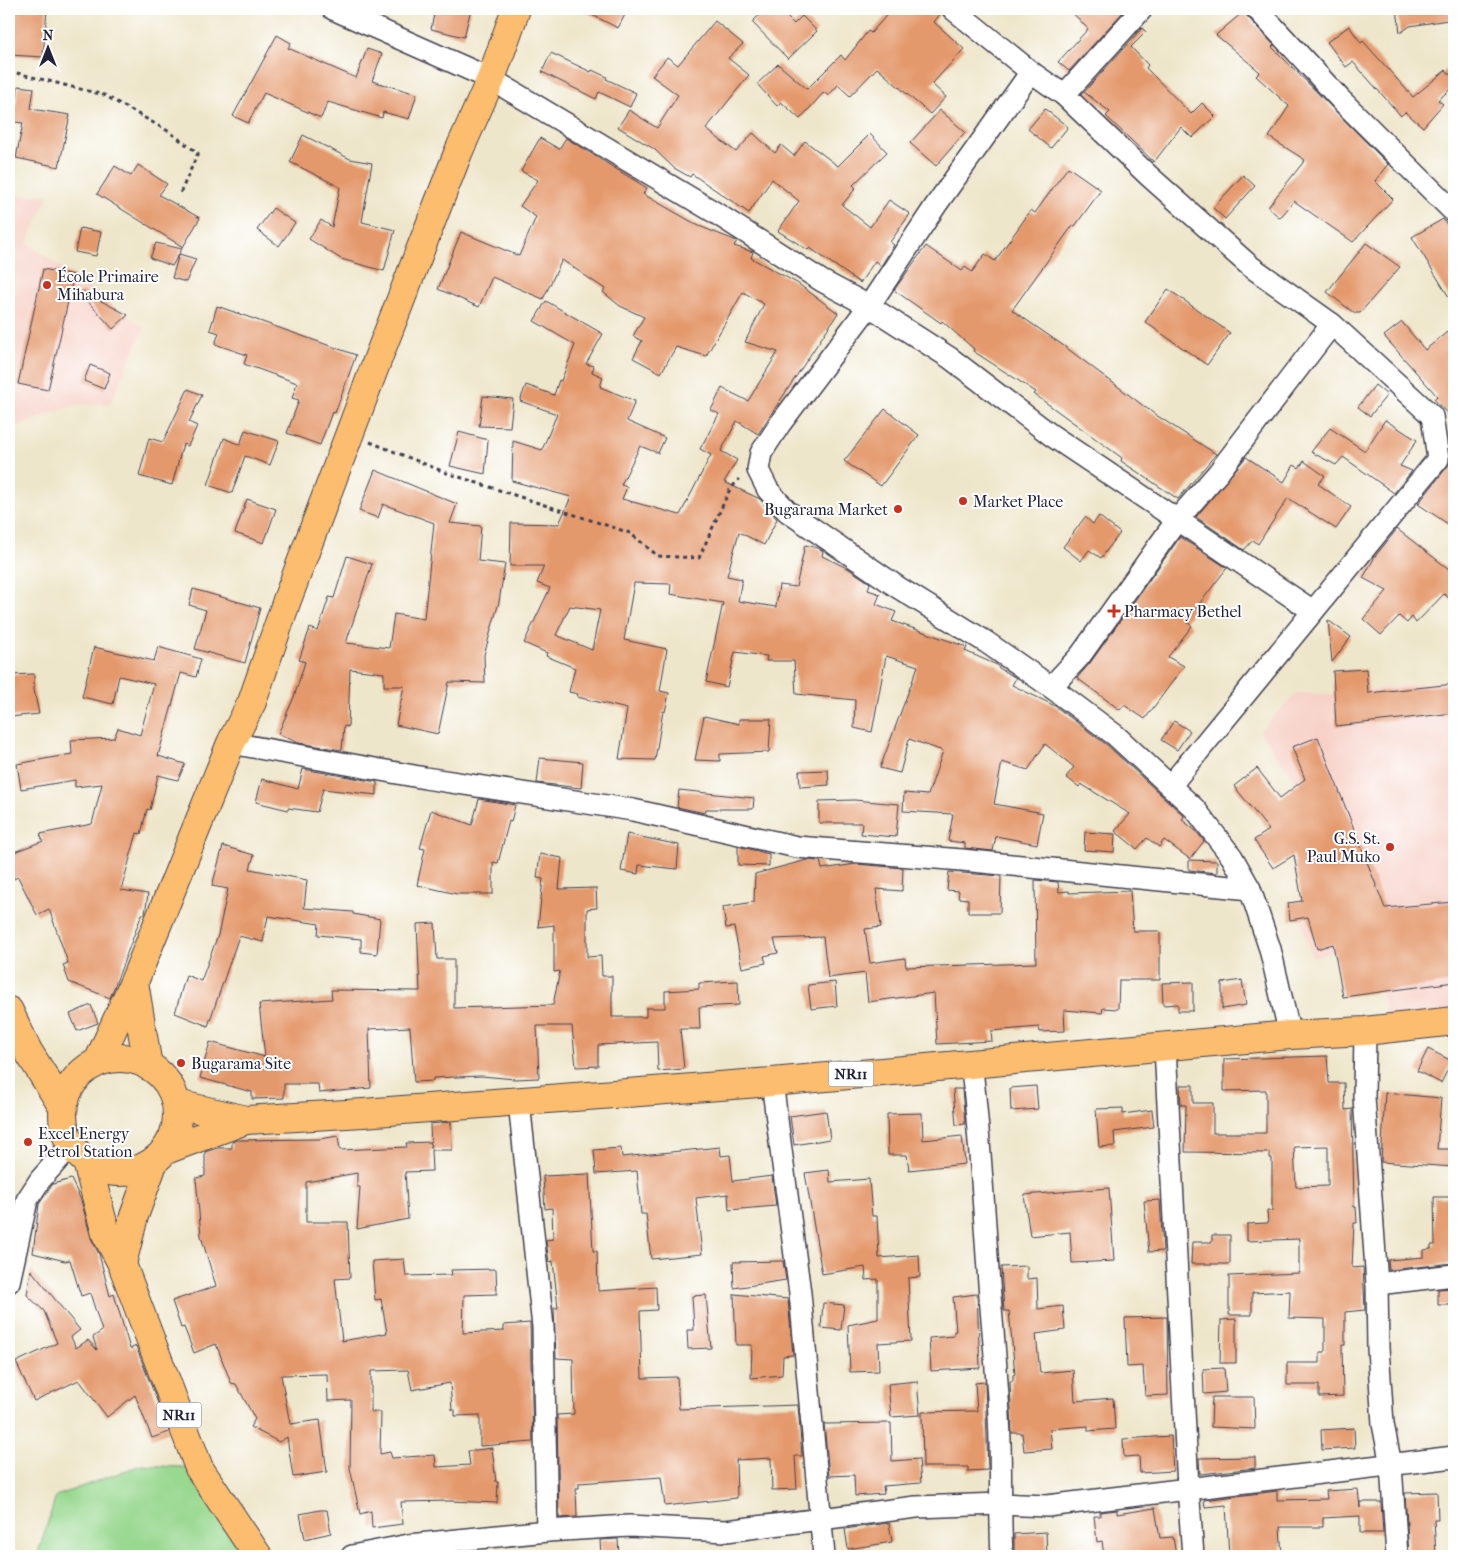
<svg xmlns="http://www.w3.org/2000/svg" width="1463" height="1565" viewBox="0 0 1463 1565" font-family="'IM FELL French Canon',serif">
	<rect width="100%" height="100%" fill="#fff"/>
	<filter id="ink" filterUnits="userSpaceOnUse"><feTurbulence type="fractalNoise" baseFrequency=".02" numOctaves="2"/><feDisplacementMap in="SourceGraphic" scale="10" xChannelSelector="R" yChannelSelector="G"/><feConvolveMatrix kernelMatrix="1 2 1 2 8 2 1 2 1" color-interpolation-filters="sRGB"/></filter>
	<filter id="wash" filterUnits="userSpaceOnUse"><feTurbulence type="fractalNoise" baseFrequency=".0096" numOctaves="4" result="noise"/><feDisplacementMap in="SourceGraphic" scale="20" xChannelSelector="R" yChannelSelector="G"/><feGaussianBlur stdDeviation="1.12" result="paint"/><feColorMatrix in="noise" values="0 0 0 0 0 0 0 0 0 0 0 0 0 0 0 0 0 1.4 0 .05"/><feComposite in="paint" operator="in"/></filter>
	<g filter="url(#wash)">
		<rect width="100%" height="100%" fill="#eee6ca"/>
		<g fill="#f7d1c7">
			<path d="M9 195H49L27 243 144 328 110 404 75 405 9 429Z"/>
			<path d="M1454 680V1021L1388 1029 1379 973 1363 944 1312 957 1301 921 1348 906 1301 789 1260 731 1297 693 1332 694Z"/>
		</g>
		<path fill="#98d88f" stroke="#5d7d65" d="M141 1465 199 1468 258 1556H37L56 1496Z"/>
		<g id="blocks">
			<g fill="#e4996c" fill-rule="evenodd">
				<path d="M9 9H47L43 57 9 55Z"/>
				<path d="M435 9H471L464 37 431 29Z"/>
				<path d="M580 9H628L618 28Z"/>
				<path d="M766 9H779L794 24 802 16 817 31 788 59 752 22Z"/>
				<path d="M892 9H941V13L934 22 964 49 932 84 946 97 930 114 877 68 850 96 838 85 828 96 824 92 800 119 781 102 777 106 757 84 778 64 807 89 841 55 845 60 868 31 871 33Z"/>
				<path d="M1069 9H1122L1124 11 1069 71 1058 62 1088 29Z"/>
				<path d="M1397 9H1454V19L1410 26 1400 33Z"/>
				<path d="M1243 12 1274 45 1272 47 1388 164 1375 181 1393 199 1353 242 1294 201 1280 218 1268 207 1305 160 1269 137 1289 106 1256 76 1260 72 1216 35Z"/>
				<path d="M715 21 743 44 728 58 749 75 706 129 736 152 753 133 775 153 781 145 794 156 805 141 838 166 870 134 887 152 853 185 856 188 842 205 870 227 889 200 910 214 890 242 894 245 881 266 875 261 860 283 810 248 808 250 778 231 799 201 772 179 749 213 692 174 690 177 674 168 654 149 618 127 629 110 657 128 678 95 652 76 667 57 678 65Z"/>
				<path d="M1349 26 1361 43 1363 41 1413 97 1446 70 1454 79V86L1438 100 1443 104 1423 127 1405 112 1401 116 1353 62 1346 67 1327 42Z"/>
				<path d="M1142 28 1146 32 1131 47 1148 65 1146 68 1191 114 1202 103 1215 116 1192 138 1181 127 1154 162 1106 116 1110 112 1084 92Z"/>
				<path d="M277 35 291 43 288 48 356 78 367 49 382 54 372 81 417 94 409 119 383 112 382 118 328 102 321 118 264 93 248 123 233 116Z"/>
				<path d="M551 53 591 72 592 70 607 77 606 79 636 93 630 107 599 92 596 99 542 72Z"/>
				<path d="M18 86 34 88 31 109 70 115 59 167 16 158 23 123 14 122Z"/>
				<path d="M1045 109 1068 127 1051 148 1028 129Z"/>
				<path d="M940 110 965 132 936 166 910 143Z"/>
				<path d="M303 135 350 159 372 163 362 222 395 230 384 271 341 259 309 239 321 220 332 227 340 187 290 162Z"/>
				<path d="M540 138 559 149 566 138 647 188 643 194 699 226 737 241 734 246 753 252 751 258 797 283 838 313 758 434 737 421 721 451 737 460 724 482 760 499 777 519 764 545 739 532 727 576 742 579 738 601 776 607 779 585 796 587 805 545 818 548 823 551 822 556 849 569 870 583 868 590 880 594 876 604 896 612 892 621 967 647 965 651 997 665 999 668 1016 678 1012 685 1055 706 1107 745 1184 816 1182 820 1195 830 1204 841 1190 859 1164 840 1159 847 1147 838 1137 849 1115 831 1130 814 1081 784 1079 787 1066 777 1074 767 1045 744 1028 770 1002 762 994 804 1043 813 1037 844 996 836 993 851 965 848V843L948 841 953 814 903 811 904 793 928 795 943 751 909 739 900 773 880 768 918 666 886 656 872 732 854 728 855 700 796 694 794 661H766L767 656 735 652 727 687 706 682 723 603 670 594 671 584 634 583 624 640 667 649 660 691 669 693 665 712 663 711 655 760 619 759 627 709 577 697 578 694 569 692 575 668 546 656 547 653 524 643 550 588 537 583 544 566H510L511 523 559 524 571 497 512 481 513 441 542 450 557 414 520 401 526 385 554 395 559 380 561 381 575 345 534 321 546 301 603 334 586 364 594 366 592 372 603 377 600 387 635 401 627 421 665 438 658 453 640 446 621 485 627 487 622 499 680 515 711 455 700 449 719 414 711 410 722 388 748 401 778 352 745 342 764 304 743 292 706 356 676 347 661 373 633 358 642 341 633 336 644 317 620 306 603 292 605 289 562 260 543 299 492 277 479 307 438 289 461 232 519 256 536 217 520 206 538 180 521 171ZM570 606 600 610 592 650 556 635Z"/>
				<path d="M138 165 167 184 159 195 200 218 183 247 97 194 115 166 131 176Z"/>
				<path d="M1068 167 1101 190 1075 226 1073 225 1012 310 1064 346 1153 413 1216 454 1178 499 1121 461 1122 458 1034 394 1036 392 973 351 974 349 942 321 941 323 894 290 926 246 962 271 965 267 972 272 985 254 995 261 1031 210 1035 213Z"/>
				<path d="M1243 175 1255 186 1225 219 1213 208Z"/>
				<path d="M273 208 295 223 279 246 257 230Z"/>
				<path d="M1443 219 1454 235V305L1412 237Z"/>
				<path d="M80 228 101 232 96 256 75 252Z"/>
				<path d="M156 243 182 249 172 266 150 258Z"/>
				<path d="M1366 243 1400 267 1360 313H1354L1327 292Z"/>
				<path d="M179 254 196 259 186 282 172 278Z"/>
				<path d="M43 269 74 275 48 390 18 384Z"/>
				<path d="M1168 289 1230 333 1207 365 1145 322Z"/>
				<path d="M82 291 128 315 113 329 80 293Z"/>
				<path d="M217 306 356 355 335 413 332 412 320 445 287 433 299 400 292 398 297 383 244 364 247 355 215 344 219 333 210 330Z"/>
				<path d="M1402 322 1425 350 1447 332 1454 341V421L1434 399 1437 396 1384 336Z"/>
				<path d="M90 365 110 373 104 389 84 381Z"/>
				<path d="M1375 385 1387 395 1370 416 1358 407Z"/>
				<path d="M188 389 202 395 189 422 197 426 188 446 183 444 172 485 139 476 149 438 163 442Z"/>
				<path d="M483 396 513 399 510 427 479 426Z"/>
				<path d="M885 409 919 435 881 486 844 461Z"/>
				<path d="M1385 420 1417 440 1400 466 1412 471 1394 493 1343 457 1336 465 1311 452 1330 428 1365 451Z"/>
				<path d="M245 430 279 441 270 465 245 456 232 493 208 485 224 438 240 445Z"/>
				<path d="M459 432 488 440 485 474 450 466Z"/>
				<path d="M1246 457 1284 482 1294 465 1299 468 1304 461 1325 476 1318 484 1351 507 1336 529 1288 498 1258 544 1253 540 1244 550 1196 517Z"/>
				<path d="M1454 458V528L1418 504Z"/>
				<path d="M375 470 457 504 450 523 481 526 478 561 505 564 499 602 484 655 485 683 449 682 438 734 396 725 404 686H384V673L350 669 348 727 344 726 342 750 299 743 278 734 294 697 305 662 299 660 310 628 318 631 329 597 334 598 347 556 372 564 346 643 389 648 394 614 424 619 434 523 383 504 378 518 359 511Z"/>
				<path d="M247 499 276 509 264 543 235 533Z"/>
				<path d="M1099 516 1120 533 1101 558 1089 550 1081 561 1063 547 1085 517 1093 524Z"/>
				<path d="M1397 529 1454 573V602L1444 594 1416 623 1412 617 1407 623 1399 616 1381 635 1363 619 1387 591 1363 578 1376 555Z"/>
				<path d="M1180 537 1227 568 1186 621 1192 626 1168 657 1184 666 1145 719 1124 705 1120 710 1077 678 1090 663Z"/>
				<path d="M193 589 260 608 245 663 195 649 206 610 189 605Z"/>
				<path d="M1328 620 1351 637 1332 662Z"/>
				<path d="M94 647 154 661 158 647 201 659 196 677 181 673 158 756 185 764 178 780 158 775 150 810 147 809 141 834 137 833 121 890 148 894 145 914H142L110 998 69 982 63 965 68 963 49 909 37 915 18 877 14 879 9 866V854L43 841 40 834 92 824 102 784 75 787V780L21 789 17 764 72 754 71 740 114 738 118 728 140 735 154 684 119 676 113 704 82 697Z"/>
				<path d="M1366 669 1368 693 1454 684V713L1336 726 1333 671Z"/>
				<path d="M34 674V690L39 714 9 717V675Z"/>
				<path d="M704 716 739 724V719H771L769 752 720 754V761L695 760Z"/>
				<path d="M1174 721 1190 731 1177 750 1161 740Z"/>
				<path d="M1318 737 1385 908 1454 902V982L1343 997 1333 944 1317 949 1308 917 1290 920 1288 903 1302 901 1294 855 1273 868 1254 840 1269 830 1234 786 1257 768 1280 798 1305 779 1292 747Z"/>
				<path d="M540 758 583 762 581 788 537 783Z"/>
				<path d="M303 769 377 782V795L323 789 317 812 288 808V810L256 802 262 779 298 789Z"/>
				<path d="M828 770 829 785 800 787 799 771Z"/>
				<path d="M679 790 754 798 753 809H706L705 813 677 807Z"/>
				<path d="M479 799 515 805 511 822 509 821 498 863 493 862V894H457L417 885 425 849 420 848 431 810 472 825Z"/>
				<path d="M854 800 899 804 896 837 861 834 862 823H819V801Z"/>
				<path d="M1085 832 1115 834 1114 852 1084 850Z"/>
				<path d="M627 834 679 845 677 869 639 865 638 874 621 871Z"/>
				<path d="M223 846 254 855 250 869 307 880 304 908 353 912V914L380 919 377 954 361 952V939L318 935 319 924 268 916 263 942 239 936 208 1026 175 1013 186 975 201 981 218 935 228 889 212 886Z"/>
				<path d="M738 846 769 854V866L738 865Z"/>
				<path d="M540 854 562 858 559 889 596 888 597 908 587 909V957L601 956 602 976H612V1017H646V1008H665V991L699 989V983L738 981 739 1005 699 1007 700 1029H680L684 1069 658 1071 657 1042 598 1045V1066L576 1067 572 1026H537L539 1078 515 1079 481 1076 433 1078V1081L414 1082 410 1027 369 1029 371 1088 319 1093 318 1084H284V1098L252 1099V1092L200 1078 210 1042 265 1057 259 1004 332 999 331 990 420 991 417 924 435 923 437 959H454V1008L553 1005 560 971 554 972V925L538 927 543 879 537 878Z"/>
				<path d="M807 860 820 861 822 869 856 864 903 868 902 891 876 889 881 927 865 929 870 963 905 958 906 967 1036 963 1035 880 1058 882 1059 892 1069 891V893L1130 891 1133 931H1160V980H1119L1118 1009 1103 1008 1102 1013 1064 1010 1065 1031 1040 1032 1039 1027 991 1031 992 1041 937 1044 934 993 868 1002 865 973 828 978 823 937 774 939 778 953 764 956 766 963 742 968 734 927 726 928 723 907 754 902 755 874Z"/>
				<path d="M1189 860 1217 861V873L1189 870Z"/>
				<path d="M949 872 1001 876 1000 913H968V899L958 898 959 891 947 890Z"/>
				<path d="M1242 980 1246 1005 1222 1009V983Z"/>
				<path d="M835 982 837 1006 811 1009 808 985Z"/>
				<path d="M1193 982V1011H1178V1004L1163 1005 1162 983Z"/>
				<path d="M91 1005 98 1023 77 1031 70 1014Z"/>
				<path d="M1428 1049 1452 1061 1441 1083 1417 1071Z"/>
				<path d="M1327 1056 1329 1083H1344L1345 1110 1352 1109 1354 1207H1356L1357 1223H1354L1352 1268 1363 1267 1365 1310 1345 1312V1345H1342L1343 1396 1319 1397V1385H1287V1363H1320V1352H1325V1319L1289 1318 1290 1291 1252 1293V1315H1229V1276L1299 1273V1239L1247 1241V1224L1268 1223 1267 1211H1272V1158H1270V1153L1185 1152 1186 1105H1181L1180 1085H1193V1103H1213V1133H1266V1090L1224 1091V1059ZM1328 1146V1186L1296 1187 1294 1147Z"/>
				<path d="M1036 1086 1038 1109 1011 1111 1010 1088Z"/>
				<path d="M953 1089H962L965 1124 956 1125Z"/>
				<path d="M1385 1093 1441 1098 1437 1149H1454V1167L1381 1162Z"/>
				<path d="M1123 1108V1114L1152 1110 1154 1127 1114 1132 1115 1146 1099 1147 1096 1109Z"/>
				<path d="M826 1111 830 1139 794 1145 790 1116Z"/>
				<path d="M922 1113 923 1140 962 1136 965 1164 909 1170 907 1155H888L887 1114Z"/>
				<path d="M451 1122 452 1150H431L432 1171 405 1172 408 1219 357 1229 360 1187H357V1173L306 1182V1222H348L350 1278 335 1279 342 1341 387 1333 381 1299 375 1300 372 1261 404 1259 406 1276 452 1275 451 1270 496 1269 497 1294 464 1295 463 1333 504 1331V1325L530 1323 533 1442 480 1446V1415L455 1416V1410H452L450 1383 412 1390 408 1370 371 1371V1412H381L380 1454 390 1452 392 1458 435 1455 436 1467 470 1465 468 1451 492 1448 496 1482H498L497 1503 450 1501 401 1502 403 1524 372 1528 371 1511 360 1514 350 1468 351 1400 328 1401 327 1374 281 1375 290 1424 320 1420 327 1472 293 1477 287 1437 279 1442 250 1427 255 1419 236 1384 231 1383 216 1344 194 1353 184 1327 181 1328 172 1301 216 1286 201 1236 196 1178 205 1176V1152L217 1148H232V1142L238 1140 320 1139 338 1136 340 1150 407 1147 406 1143 430 1142 431 1149 430 1124Z"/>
				<path d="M720 1147 721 1156 730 1155 733 1181 772 1176 776 1206 729 1210 728 1194 696 1198 702 1254 651 1259 646 1214H641L637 1171 596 1174 594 1150 621 1148 622 1157Z"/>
				<path d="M829 1170 830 1182 869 1179 872 1216H877L879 1258 919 1255 920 1277 908 1278 911 1341 878 1343 879 1371 850 1372 848 1325 878 1319V1279L866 1280 865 1267 822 1274 805 1173Z"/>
				<path d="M589 1174 593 1251H597L598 1291 656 1287 657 1310 640 1311 642 1378 677 1377 679 1409 798 1405 802 1456H795L797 1489 772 1490 771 1458 736 1460 737 1498 665 1506 661 1477 579 1483V1488H576L577 1517 559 1518 557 1415 574 1414 573 1359 556 1358 554 1308H558L553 1261 549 1262 546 1240 553 1239 552 1208 545 1209 543 1176Z"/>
				<path d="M71 1179 81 1200 91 1238 99 1254 110 1296 114 1294 130 1349 136 1346 169 1432 152 1438 135 1395 107 1417 79 1380 34 1401 16 1362 57 1343 44 1311 27 1295 31 1270 80 1330 71 1337 76 1348 88 1340 97 1350 93 1337 102 1331 90 1293 81 1296 70 1260 65 1261 33 1253 39 1204 53 1184Z"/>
				<path d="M1109 1188 1114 1261 1072 1263 1070 1232 1030 1236 1024 1195Z"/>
				<path d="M1434 1197H1454V1263L1389 1270 1388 1260 1424 1257V1250L1431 1249V1245H1435Z"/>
				<path d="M1160 1200 1163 1251 1149 1252 1144 1201Z"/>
				<path d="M1212 1235H1230V1264H1191L1192 1242H1212Z"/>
				<path d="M783 1261 786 1280 734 1288 733 1262Z"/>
				<path d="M1027 1266V1279L1037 1278 1038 1309 1063 1306 1065 1330 1036 1334 1040 1373 1073 1370 1075 1401 1113 1398 1115 1429 1088 1431V1426L1050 1429 1052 1449 1024 1451 1022 1433H1012L1010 1381H1013V1375L1015 1374 1009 1311H1004L1001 1267Z"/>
				<path d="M1454 1288V1305H1438V1289Z"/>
				<path d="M734 1294 788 1299 793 1355 783 1356 782 1375 751 1378 752 1345H736Z"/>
				<path d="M977 1294 980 1368 931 1371 929 1338 954 1336V1331H956L953 1297Z"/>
				<path d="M706 1295 711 1348 688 1349 687 1330H694L692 1296Z"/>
				<path d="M823 1303 844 1305 841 1330 821 1328Z"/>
				<path d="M1167 1317 1168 1395 1145 1396 1143 1366 1127 1367 1125 1318Z"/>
				<path d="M1236 1319V1363H1220L1221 1320Z"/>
				<path d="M1224 1368 1226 1392 1204 1394 1203 1369Z"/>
				<path d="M917 1381 920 1415 891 1417 888 1384Z"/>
				<path d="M985 1382 988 1470 968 1471V1467H923L922 1412 977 1411 975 1383Z"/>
				<path d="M1212 1397H1254L1255 1429 1211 1427Z"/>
				<path d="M891 1423 892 1461 919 1459 921 1483 883 1486 884 1494 855 1496 854 1475 829 1476 824 1424Z"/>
				<path d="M1354 1428 1355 1448 1322 1450 1321 1430Z"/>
				<path d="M1171 1436 1173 1471 1140 1473 1139 1456 1124 1457 1123 1439Z"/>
				<path d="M1255 1457V1468L1200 1474 1199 1458Z"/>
				<path d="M1358 1489 1360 1508V1502H1381L1383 1533H1360V1516L1323 1518V1527H1280L1282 1556H1229L1226 1505 1205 1507 1204 1500 1277 1491V1500L1327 1499 1326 1491Z"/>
				<path d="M1437 1492 1438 1520H1434L1436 1556H1409L1405 1493Z"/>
				<path d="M1155 1508 1160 1538 1173 1537 1176 1556H1104L1102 1541 1097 1542 1094 1516H1100V1512L1117 1510V1514Z"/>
				<path d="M320 1510H327L331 1533 305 1539 300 1514Z"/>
				<path d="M889 1523 892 1542 848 1549 845 1529Z"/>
				<path d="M1046 1532 1047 1556H1014V1534Z"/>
				<path d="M618 1539 619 1556H601L600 1540Z"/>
			</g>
		</g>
	</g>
	<g filter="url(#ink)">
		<use href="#blocks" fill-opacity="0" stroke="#413f50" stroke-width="1"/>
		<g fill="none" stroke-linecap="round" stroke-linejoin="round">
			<g stroke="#413f50" stroke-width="24">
				<g id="minor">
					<path d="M333 9 491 79 714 212 822 281 869 306 950 358 1051 435 1313 611"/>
					<path d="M953 9 1031 72 1064 95 1149 176 1250 266 1332 324 1432 416 1438 459 1170 786"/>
					<path d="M1257 9 1340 99 1454 212"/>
					<path d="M1031 72 936 205 869 306 780 424 761 453 758 470 768 490 787 511 899 588 986 642 1051 687 1115 735 1195 809 1232 857 1250 889 1270 949 1290 1035"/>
					<path d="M1064 95 1142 9"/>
					<path d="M1051 687 1080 656 1177 520 1218 473 1332 324"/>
					<path d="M231 743 425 778 633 810 797 847 962 860 1250 889"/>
					<path d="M1365 1031 1364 1097 1377 1284 1378 1348 1383 1424 1391 1465 1397 1556"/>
					<path d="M1165 1047 1188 1487 1193 1556"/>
					<path d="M971 1062C980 1131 983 1200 988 1270 992 1327 999 1385 1000 1443 1001 1481 1000 1518 1002 1556"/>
					<path d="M772 1082 800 1293 824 1556"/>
					<path d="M519 1102 543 1327 547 1531"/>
					<path d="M9 1282 27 1200 40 1180 71 1145"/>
					<path d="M1377 1284 1454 1275"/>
					<path d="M352 1556 409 1545 547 1531 629 1526 726 1531 916 1507 1000 1504 1047 1506 1454 1457"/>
				</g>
			</g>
			<g stroke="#413f50" stroke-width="30">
				<g id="major">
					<path d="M134 982 148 1066"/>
					<path d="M98 1062 134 982 231 743 252 702 287 600 380 353 458 153 491 79 516 9"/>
				</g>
			</g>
			<g stroke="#413f50" stroke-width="30">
				<g id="highway">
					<path d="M9 1011 28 1051 63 1107"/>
					<circle cx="120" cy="1115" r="57"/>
					<path d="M177 1104 246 1120 363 1113 772 1082 1290 1035 1365 1031 1454 1021"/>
					<path d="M166 1150 246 1120"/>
					<path d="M87 1162 106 1234 122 1264 199 1468 258 1556"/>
					<path d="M122 1264 134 1216 154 1161"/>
				</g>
			</g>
			<g stroke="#413f50" stroke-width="3" stroke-dasharray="4 4" stroke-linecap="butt">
				<path d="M9 71 104 95 168 131 198 153 179 196"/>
				<path d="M370 442 447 473 630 533 658 556 699 558 729 491 739 479"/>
			</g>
			<use href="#minor" stroke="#fff" stroke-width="21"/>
			<use href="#major" stroke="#fcbd6e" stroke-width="28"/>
			<use href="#highway" stroke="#fcbd6e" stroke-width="28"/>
		</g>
	</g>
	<g fill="#c8321e" stroke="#fff" stroke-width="2">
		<circle cx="47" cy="285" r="5"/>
		<circle cx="963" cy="501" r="5"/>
		<circle cx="898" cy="509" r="5"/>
		<path d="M1111.5 603.5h5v5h5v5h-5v5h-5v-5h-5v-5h5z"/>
		<circle cx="1390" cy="847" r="5"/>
		<circle cx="181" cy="1063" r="5"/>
		<circle cx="28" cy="1142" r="5"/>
	</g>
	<g text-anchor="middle" stroke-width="4" stroke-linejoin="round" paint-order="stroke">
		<g fill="#fff" stroke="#646476" stroke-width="1">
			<rect x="828.5" y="1061.5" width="45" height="25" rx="4"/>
			<rect x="156.5" y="1402.5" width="45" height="25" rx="4"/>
		</g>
		<g font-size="15" font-weight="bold" fill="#22223b">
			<text x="851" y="1079">NR11</text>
			<text x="179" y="1420">NR11</text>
		</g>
		<g font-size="16" fill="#22223b" stroke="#fff" text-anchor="start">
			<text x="57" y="282">École Primaire<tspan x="57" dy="18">Mihabura</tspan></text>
			<text x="973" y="507">Market Place</text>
			<text x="888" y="515" text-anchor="end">Bugarama Market</text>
			<text x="1124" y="617">Pharmacy Bethel</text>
			<text x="1380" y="844" text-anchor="end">G.S. St.<tspan x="1380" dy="18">Paul Muko</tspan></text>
			<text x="191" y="1069">Bugarama Site</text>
			<text x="38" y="1139">Excel Energy<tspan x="38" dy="18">Petrol Station</tspan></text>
		</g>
	</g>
	<rect width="1463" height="1565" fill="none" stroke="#fff" stroke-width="30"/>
	<g transform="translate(48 48)" stroke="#ffffff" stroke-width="4" paint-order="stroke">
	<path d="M0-4L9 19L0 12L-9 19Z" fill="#22223b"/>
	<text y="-8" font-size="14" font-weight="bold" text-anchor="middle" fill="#22223b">N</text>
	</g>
</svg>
